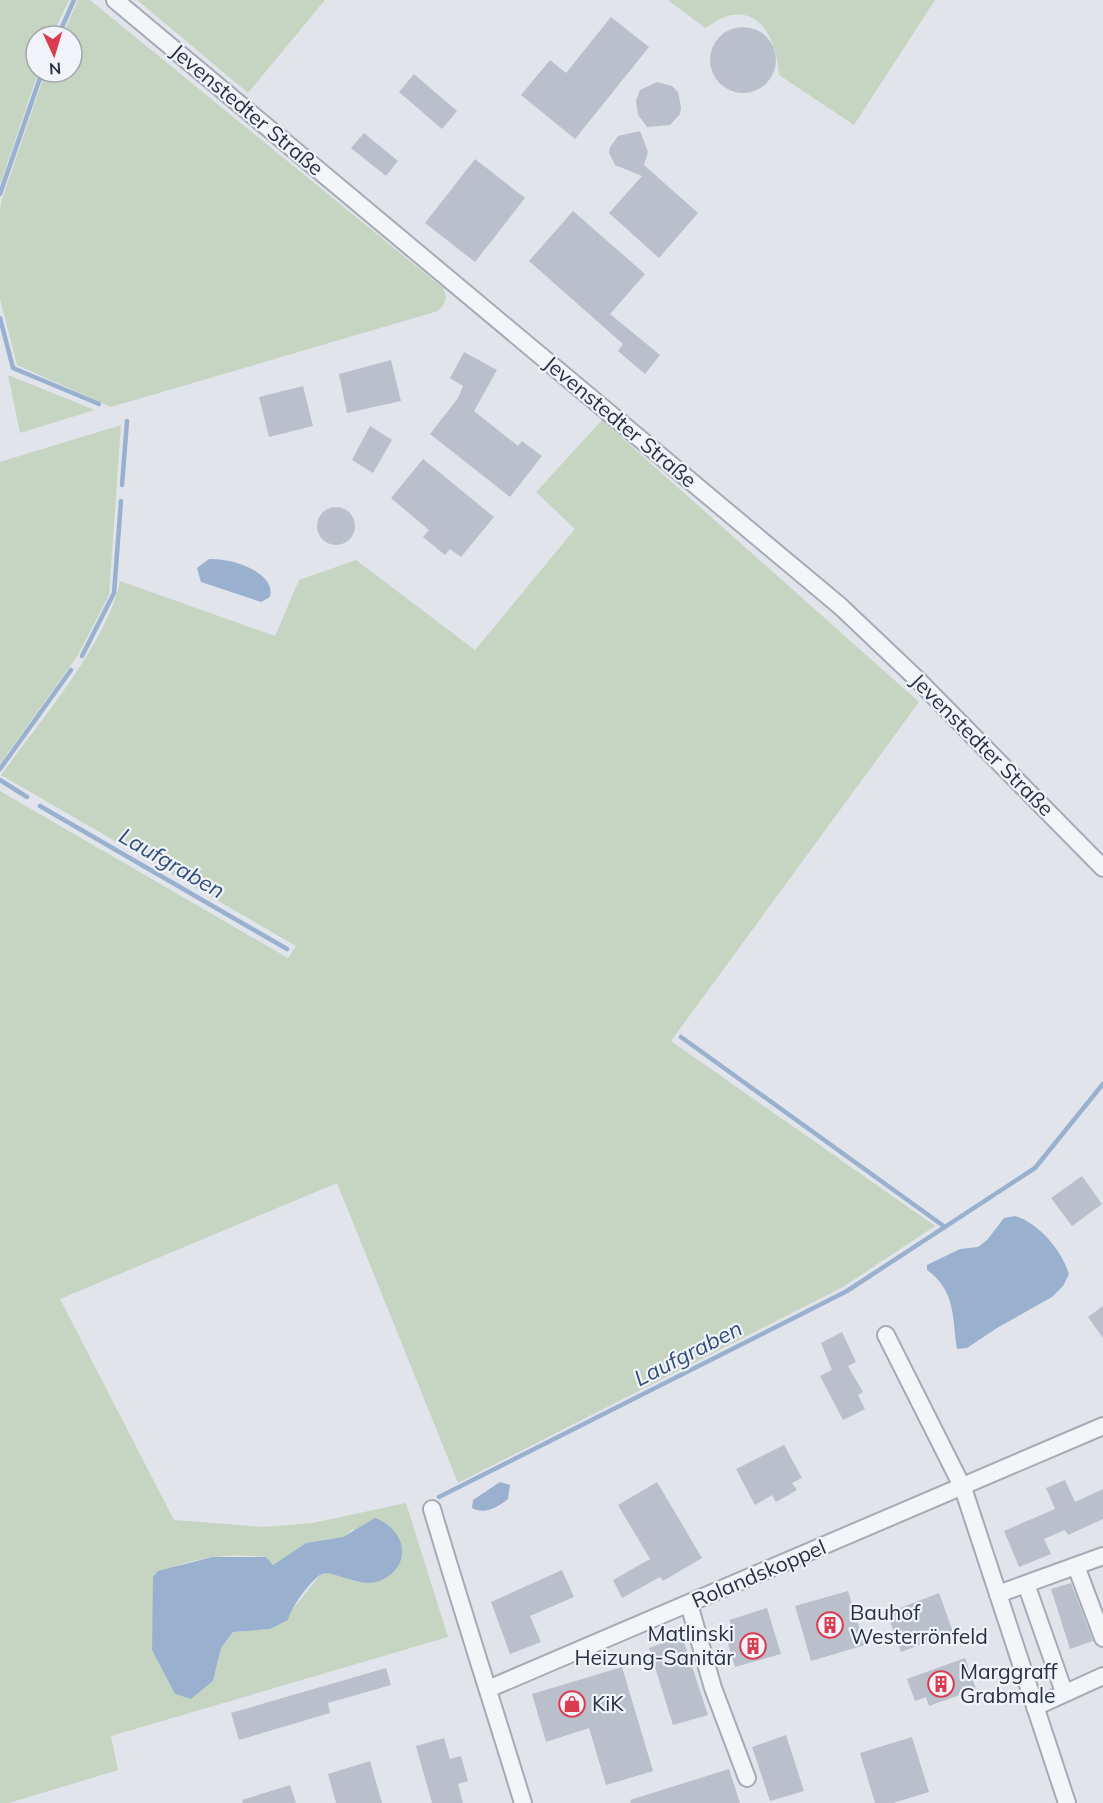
<svg xmlns="http://www.w3.org/2000/svg" width="1103" height="1803" viewBox="0 0 1103 1803" font-family="Mulish,sans-serif">
	<rect width="100%" height="100%" fill="#e1e4eb"/>
	<g fill="#c6d5c1" fill-rule="evenodd">
		<path d="M0 0H69L52 36H36V72H72V36H62L78 0H90L443 288C448 298 446 303 438 311L111 407 17 365 0 299V210L2 199 43 79 37 76 0 185Z"/>
		<path d="M137 0H325L248 93Z"/>
		<path d="M668 0H935L854 125 779 75C778 47 763 4 725 17 718 19 711 25 705 28Z"/>
		<path d="M8 375 95 410 20 433Z"/>
		<path d="M602 420 919 702 671 1041 935 1226 843 1287 458 1483 337 1183 60 1299 174 1520 264 1527 313 1523 406 1503 448 1637 111 1736 118 1770 9 1803H0V791L288 958 296 946 1 775C38 724 108 642 120 581L275 636 299 580 356 560 475 650 575 529 536 492ZM353 1529 372 1583 356 1582 330 1572 321 1574 291 1611 288 1620 270 1629 233 1632 221 1648 213 1681 191 1699 175 1694 152 1650 154 1577C186 1557 228 1553 266 1557L273 1565 306 1543 343 1537Z"/>
		<path d="M121 425 109 595 78 655 0 764V462Z"/>
	</g>
	<g fill="#99b1ce">
		<path d="M209 559C230 558 276 571 270 597L261 602 201 582 197 568Z"/>
		<path d="M1015 1216C1039 1223 1062 1251 1069 1274L1063 1286 1052 1297 997 1328 967 1348 957 1349C952 1317 956 1291 927 1270V1265L960 1249 978 1247 987 1240 1004 1218Z"/>
		<path d="M500 1482 510 1485 508 1499C498 1507 485 1515 472 1508L473 1500Z"/>
		<path d="M375 1518C405 1529 414 1564 382 1580 359 1591 331 1567 320 1575 308 1584 292 1606 288 1620L270 1629 233 1632 221 1648 213 1681 191 1699 175 1694 152 1650 153 1577 158 1571 212 1557H266L273 1565 306 1543 343 1537Z"/>
	</g>
	<g fill="none" stroke-linecap="round" stroke-linejoin="round">
		<g stroke="#99b1ce" stroke-width="4.5">
			<path d="M58 36 74 0"/>
			<path d="M0 194 40 78"/>
			<path d="M0 318 13 368 99 404"/>
			<path d="M122 485 127 421"/>
			<path d="M82 656 114 593 121 501"/>
			<path d="M0 769 71 670"/>
			<path d="M0 780 27 797"/>
			<path d="M40 806 287 949"/>
			<path d="M681 1037 945 1227"/>
			<path d="M439 1497 847 1291 1035 1168 1103 1084"/>
		</g>
	</g>
	<g fill="#bac0cb">
		<path d="M611 17 649 47 575 139 521 95 550 60 566 73Z"/>
		<circle cx="743" cy="60" r="33"/>
		<path d="M414 74 457 111 442 129 399 92Z"/>
		<path d="M657 82 672 86 678 92 681 107 680 114 670 125 647 127 638 115 636 101 640 90Z"/>
		<path d="M640 131 648 152 644 165 698 213 659 258 609 213 642 176 615 165 609 153 610 147 618 136Z"/>
		<path d="M364 133 398 161 386 176 351 148Z"/>
		<path d="M475 159 525 198 475 262 425 223Z"/>
		<path d="M573 211 645 274 610 314 660 355 645 374 618 351 623 344 529 261Z"/>
		<path d="M464 352 497 370 474 411 518 446 522 441 542 456 510 497 430 434 458 398 463 386 450 378Z"/>
		<path d="M391 360 401 401 347 413 339 374Z"/>
		<path d="M303 386 313 426 269 437 259 397Z"/>
		<path d="M370 426 392 440 373 473 352 460Z"/>
		<path d="M423 459 494 517 461 557 450 549 445 555 423 537 429 530 391 498Z"/>
		<circle cx="336" cy="526" r="19"/>
		<path d="M1082 1176 1102 1204 1072 1226 1051 1198Z"/>
		<path d="M1103 1306V1338L1088 1317Z"/>
		<path d="M842 1332 856 1362 848 1366 863 1392 858 1395 865 1409 843 1420 820 1376 832 1370 821 1343Z"/>
		<path d="M784 1445 802 1478 792 1483 797 1490 776 1502 772 1495 755 1505 736 1469Z"/>
		<path d="M1065 1480 1075 1502 1103 1489V1519L1068 1535 1065 1530 1044 1539 1051 1554 1019 1567 1004 1531 1055 1509 1046 1488Z"/>
		<path d="M657 1482 702 1558 663 1581 660 1577 622 1598 613 1580 650 1559 618 1505Z"/>
		<path d="M562 1570 574 1597 530 1616 541 1642 510 1654 491 1602Z"/>
		<path d="M1071 1583 1093 1641 1070 1649 1051 1589Z"/>
		<path d="M848 1591 865 1645 811 1661 795 1606Z"/>
		<path d="M939 1593 953 1632 901 1652 887 1613Z"/>
		<path d="M767 1608 781 1654 735 1667 726 1637 734 1635 729 1620Z"/>
		<path d="M682 1636 708 1715 673 1725 649 1648Z"/>
		<path d="M965 1658 976 1689 929 1706 926 1697 915 1701 907 1679Z"/>
		<path d="M622 1667 653 1771 606 1785 589 1728 546 1742 532 1694Z"/>
		<path d="M386 1668 391 1685 328 1703 330 1713 239 1740 231 1713Z"/>
		<path d="M786 1735 804 1791 770 1801 752 1747Z"/>
		<path d="M912 1737 929 1792 893 1803H875L860 1753Z"/>
		<path d="M444 1738 450 1759 461 1756 468 1781 458 1784 463 1803H432L416 1746Z"/>
		<path d="M370 1761 382 1803H336L328 1774Z"/>
		<path d="M729 1769 740 1803H631L630 1800Z"/>
		<path d="M290 1785 296 1803H243L242 1800Z"/>
	</g>
	<g fill="none" stroke-linecap="round" stroke-linejoin="round">
		<g stroke="#a5abb6" stroke-width="20">
			<g id="minor">
				<path d="M115 0 840 606 918 680 1103 868"/>
				<path d="M886 1335 963 1488 1067 1803"/>
				<path d="M432 1509C461 1607 493 1705 523 1803"/>
				<path d="M1076 1566 1103 1638"/>
				<path d="M1026 1584 1064 1692"/>
				<path d="M998 1594 1103 1556"/>
				<path d="M689 1604 713 1688 747 1778"/>
				<path d="M488 1689 1103 1426"/>
				<path d="M1035 1707 1103 1676"/>
			</g>
		</g>
		<use href="#minor" stroke="#f4f5f9" stroke-width="16"/>
	</g>
	<defs>
		<g id="building-ring" transform="scale(1.35)"><circle r="9.5" fill="#f1f3f8" stroke="#da3b4f" stroke-width="1.5"/><path d="M-4-6H4V6H1V3H-1V6H-4ZM-2.5-4.3h1.7v1.8h-1.7ZM.8-4.3h1.7v1.8H.8ZM-2.5-1h1.7V.8h-1.7ZM.8-1h1.7V.8H.8Z" fill="#da3b4f"/></g>
		<g id="shop-ring" transform="scale(1.35)"><circle r="9.5" fill="#f1f3f8" stroke="#da3b4f" stroke-width="1.5"/><path d="M-5-2.5h2.3a2.7 3.5 0 0 1 5.4 0H5L5.5 6h-11ZM-1.5-2.5h3a1.5 2.3 0 0 0-3 0Z" fill="#da3b4f"/></g>
	</defs>
	<g fill-rule="evenodd">
		<use href="#building-ring" x="830" y="1625"/>
		<use href="#building-ring" x="753" y="1646"/>
		<use href="#building-ring" x="941" y="1684"/>
		<use href="#shop-ring" x="572" y="1704"/>
	</g>
	<g text-anchor="middle" stroke-width="4.5" stroke-linejoin="round" paint-order="stroke">
		<g font-size="21" fill="#273144" stroke="#f1f3f8">
			<text transform="translate(247 110) rotate(40)" y="7">Jevenstedter Straße</text>
			<text transform="translate(620 422) rotate(40)" y="7">Jevenstedter Straße</text>
			<text transform="translate(982 745) rotate(45)" y="7">Jevenstedter Straße</text>
			<text transform="translate(759 1574) rotate(-23)" y="7">Rolandskoppel</text>
		</g>
		<g font-size="21" fill="#273144" stroke="#f1f3f8" text-anchor="start">
			<text x="850" y="1620">Bauhof<tspan x="850" dy="24">Westerrönfeld</tspan></text>
			<text x="734" y="1641" text-anchor="end">Matlinski<tspan x="734" dy="24">Heizung-Sanitär</tspan></text>
			<text x="960" y="1679">Marggraff<tspan x="960" dy="24">Grabmale</tspan></text>
			<text x="592" y="1711">KiK</text>
		</g>
		<g font-size="22" font-style="italic" fill="#2e4f7c" stroke="#f1f3f8">
			<text transform="translate(172 863) rotate(30)" y="8">Laufgraben</text>
			<text transform="translate(688 1353) rotate(-27)" y="8">Laufgraben</text>
		</g>
	</g>
	<g transform="translate(54 54) rotate(176)"><circle r="28" fill="#f1f3f8" stroke="#a0a5b0" stroke-width="1.5"/>
	<path d="M0-4.5L10 22L0 15L-10 22Z" fill="#da3b4f"/>
	<text y="-9" font-size="16" font-weight="bold" text-anchor="middle" fill="#273144">N</text>
	</g>
</svg>
